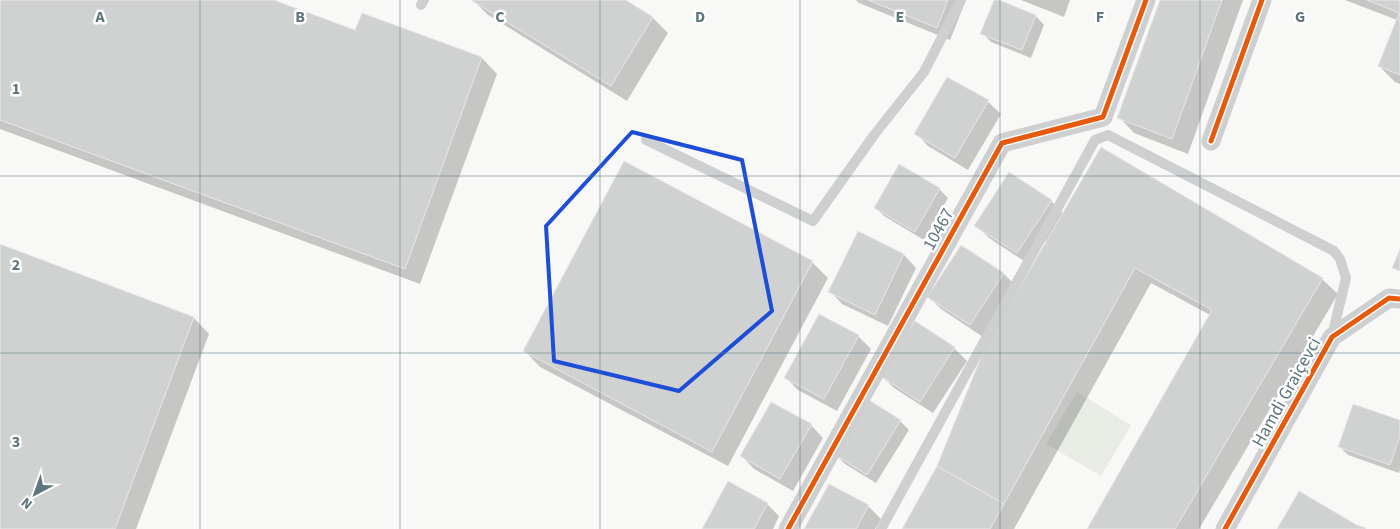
<svg xmlns="http://www.w3.org/2000/svg" width="1400" height="529" viewBox="0 0 1400 529" font-family="'Source Sans 3',sans-serif">
	<rect width="100%" height="100%" fill="#f8f8f7"/>
	<path fill="#e9ebe5" d="M1077 392 1131 425 1101 476 1046 444Z"/>
	<g fill="#0003">
		<path d="M0 0H270L356 32 482 58 497 74 420 284 0 129Z"/>
		<path d="M473 0H624L653 18 668 33 627 101 488 15Z"/>
		<path d="M856 0H966L950 40 859 3Z"/>
		<path d="M995 0 1036 16 1044 25 1031 58 991 42 982 33Z"/>
		<path d="M1021 0H1070L1064 17Z"/>
		<path d="M1162 0H1243L1188 154 1134 133 1119 117Z"/>
		<path d="M1345 0H1400V84L1395 82 1379 66 1397 20Z"/>
		<path d="M988 102 1001 114 968 170 928 146 916 133Z"/>
		<path d="M939 189 948 198 924 240 884 216 875 207Z"/>
		<path d="M1051 201 1064 214 1322 279 1338 294 1199 529H1088L1210 315 1151 283 1014 529H903L938 467 1047 242 1045 241 1030 265 989 238 976 225Z"/>
		<path d="M858 233 904 255 916 268 888 326 842 304 830 291Z"/>
		<path d="M0 245 194 318 209 334 136 529H0Z"/>
		<path d="M812 262 828 278 728 466 540 367 525 351Z"/>
		<path d="M1004 274 1016 286 983 337 941 309 929 297Z"/>
		<path d="M820 316 858 336 871 349 837 411 798 390 786 378Z"/>
		<path d="M915 323 954 348 967 361 933 413 894 388 881 375Z"/>
		<path d="M869 402 900 421 909 430 876 483 845 464 836 455Z"/>
		<path d="M1400 421V469L1399 473 1348 455 1339 446Z"/>
		<path d="M811 425 823 438 793 491 754 469 742 456Z"/>
		<path d="M829 485 868 506 881 519 875 529H805Z"/>
		<path d="M767 504 779 516 773 529H703Z"/>
	</g>
	<g fill="#d0d2d2" stroke="#e7e7e6">
		<path d="M0 0H274L355 30 362 13 482 57 405 269 0 120Z"/>
		<path d="M471 0H626L653 17 611 86Z"/>
		<path d="M868 0H948L937 28Z"/>
		<path d="M994 0H999L1036 15 1022 50 980 34Z"/>
		<path d="M1160 0H1222L1172 139 1117 118Z"/>
		<path d="M1367 0H1400V75L1378 66 1399 13Z"/>
		<path d="M947 77 989 100 955 158 914 134Z"/>
		<path d="M1101 147 1323 278 1175 529H1087L1212 310 1135 268 1004 504 937 466 986 345Z"/>
		<path d="M624 161 813 261 712 452 523 351Z"/>
		<path d="M899 164 940 188 915 232 874 208Z"/>
		<path d="M1009 172 1052 200 1017 253 974 226Z"/>
		<path d="M858 231 904 254 875 315 828 292Z"/>
		<path d="M0 244 194 317 115 529H0Z"/>
		<path d="M961 245 1004 273 970 325 927 297Z"/>
		<path d="M1400 249V271L1392 268Z"/>
		<path d="M819 314 859 335 824 399 784 378Z"/>
		<path d="M915 321 955 347 920 402 879 375Z"/>
		<path d="M869 400 901 420 867 475 835 455Z"/>
		<path d="M771 402 812 424 780 479 740 456Z"/>
		<path d="M1353 404 1400 420V436L1390 465 1338 447Z"/>
		<path d="M937 466 1004 504 990 529H902Z"/>
		<path d="M728 481 768 503 754 529H702Z"/>
		<path d="M829 484 869 505 856 529H804Z"/>
		<path d="M1299 491 1357 525 1366 528 1365 529H1277Z"/>
	</g>
	<g fill="none" stroke-linecap="round" stroke-linejoin="round">
		<g stroke="#cecfd0" stroke-width="10">
			<path d="M421 5 424 0"/>
			<path d="M646 140 813 221 874 135 924 72 961 0"/>
			<path d="M881 529 1095 140 1108 135 1334 251 1340 259 1346 278 1332 336"/>
		</g>
		<g stroke="#cecfd0" stroke-width="19">
			<path d="M1211 141 1262 0"/>
			<path d="M788 529 1002 143 1103 117 1146 0"/>
			<path d="M1225 529 1332 337 1389 298 1400 299"/>
		</g>
		<g stroke="#fff" stroke-width="8">
			<g id="cycleway">
				<path d="M1211 141 1262 0"/>
				<path d="M788 529 1002 143 1103 117 1146 0"/>
				<path d="M1225 529 1332 337 1389 298 1400 299"/>
			</g>
		</g>
		<use href="#cycleway" stroke="#e8590c" stroke-width="5"/>
	</g>
	<path fill="none" stroke="#1d4ed8" stroke-width="4" stroke-linejoin="round" d="M632 132 742 160 772 311 679 391 554 361 546 226Z"/>
	<path fill="none" stroke="#5d767d" stroke-width="1" stroke-opacity="0.55" d="M200 0V529M400 0V529M600 0V529M800 0V529M1000 0V529M1200 0V529M0 176H1400M0 353H1400"/>
	<g text-anchor="middle" stroke-width="5" stroke-linejoin="round" paint-order="stroke">
		<g font-size="18" fill="#5d767d" stroke="#fff">
			<text transform="translate(938 229) rotate(-61)" y="6">10467</text>
			<text transform="translate(1286 392) rotate(-61)" y="6">Hamdi Graiçevci</text>
		</g>
	</g>
	<g font-size="16" text-anchor="middle" font-weight="bold" fill="#5d767d" stroke="#fff" stroke-width="5" stroke-linejoin="round" paint-order="stroke">
		<text x="100" y="22">A</text>
		<text x="300" y="22">B</text>
		<text x="500" y="22">C</text>
		<text x="700" y="22">D</text>
		<text x="900" y="22">E</text>
		<text x="1100" y="22">F</text>
		<text x="1300" y="22">G</text>
		<text x="16" y="94">1</text>
		<text x="16" y="270">2</text>
		<text x="16" y="447">3</text>
	</g>
	<g transform="translate(35 494) rotate(221)" stroke="#ffffff" stroke-width="4" paint-order="stroke">
	<path d="M0-4L9 19L0 12L-9 19Z" fill="#5d767d"/>
	<text y="-8" font-size="14" font-weight="bold" text-anchor="middle" fill="#5d767d">N</text>
	</g>
</svg>
